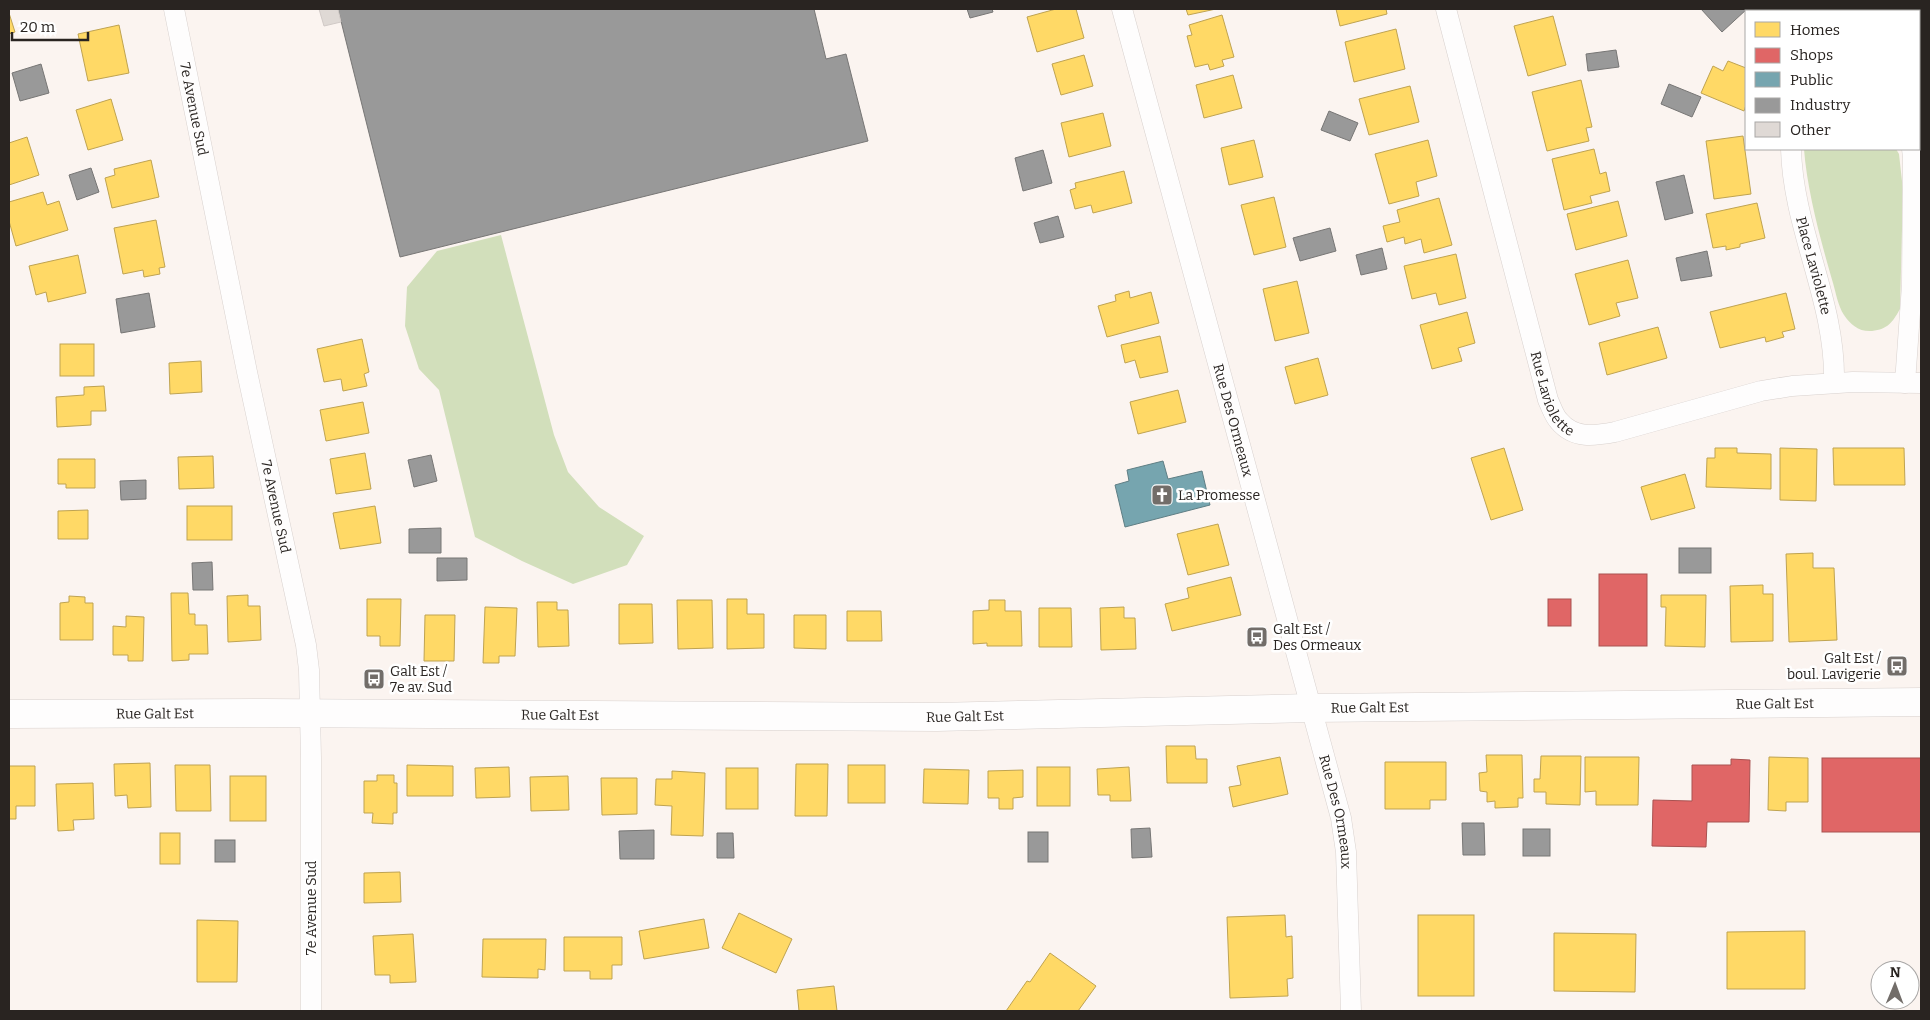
<svg xmlns="http://www.w3.org/2000/svg" width="1930" height="1020" viewBox="0 0 1930 1020" font-family="Bitter,serif">
	<rect width="100%" height="100%" fill="#fbf4f0"/>
	<g fill="#d2dfbb">
		<path d="M1804 149H1896L1899 154 1903 190 1900 309C1892 323 1888 329 1872 331 1859 332 1851 325 1844 315 1838 306 1836 293 1833 283 1821 242 1807 190 1804 149Z"/>
		<path d="M501 235 554 435 568 472 599 507 644 536 627 565 573 584 522 561 475 537 439 390 419 369 405 326 407 287 437 251Z"/>
	</g>
	<g fill="#ffd966" stroke="#bfa351">
		<path d="M1056 9H1076L1084 38 1037 52 1027 17Z"/>
		<path d="M1186 9H1216L1188 15Z"/>
		<path d="M1336 9H1386L1387 14 1340 26Z"/>
		<rect x="1838" y="9" width="52" height="2"/>
		<path d="M9 13 15 32 9 34Z"/>
		<path d="M1222 15 1234 57 1222 60 1224 66 1210 70 1208 64 1195 67 1187 36 1192 35 1189 25Z"/>
		<path d="M1553 16 1566 65 1528 76 1514 26Z"/>
		<path d="M119 25 129 73 88 81 78 34Z"/>
		<path d="M1396 29 1405 69 1354 82 1345 42Z"/>
		<path d="M1921 52V73L1919 71V55Z"/>
		<path d="M1084 55 1093 86 1061 95 1052 64Z"/>
		<path d="M1728 61 1746 68V105L1744 111 1701 93 1713 66 1723 71Z"/>
		<path d="M1233 75 1242 108 1204 118 1196 85Z"/>
		<path d="M1581 80 1592 127 1586 128 1589 141 1547 151 1532 92Z"/>
		<path d="M1410 86 1419 122 1369 135 1359 99Z"/>
		<path d="M111 99 123 140 88 150 76 110Z"/>
		<path d="M1103 113 1111 146 1069 157 1061 123Z"/>
		<path d="M1743 136 1751 194 1714 199 1706 141Z"/>
		<path d="M27 137 39 175 9 185V143Z"/>
		<path d="M1254 140 1263 177 1229 185 1221 148Z"/>
		<path d="M1428 140 1437 176 1416 182 1419 196 1389 204 1375 154Z"/>
		<path d="M1594 149 1600 174 1606 172 1610 191 1590 196 1592 203 1564 210 1552 159Z"/>
		<path d="M151 160 159 197 112 208 105 178 115 175 114 169Z"/>
		<path d="M1124 171 1132 203 1093 213 1091 205 1075 209 1070 190 1076 188 1075 183Z"/>
		<path d="M43 192 47 205 59 201 68 230 16 246 9 221V202Z"/>
		<path d="M1274 197 1286 247 1254 255 1241 205Z"/>
		<path d="M1439 198 1452 245 1424 253 1421 239 1405 244 1404 237 1387 242 1383 226 1400 222 1397 210Z"/>
		<path d="M1618 201 1627 236 1576 250 1567 214Z"/>
		<path d="M1757 203 1765 238 1740 244V247L1726 250V246L1713 248 1706 214Z"/>
		<path d="M156 220 165 267 159 268 160 274 144 277 143 270 123 274 114 228Z"/>
		<path d="M1456 254 1466 298 1439 305 1436 293 1412 299 1404 266Z"/>
		<path d="M78 255 86 293 48 302 46 292 36 295 29 266Z"/>
		<path d="M1628 260 1638 298 1616 303 1620 316 1589 325 1575 274Z"/>
		<path d="M1297 281 1309 333 1275 341 1263 289Z"/>
		<path d="M1129 291 1130 298 1151 292 1159 323 1107 337 1098 306 1116 301 1115 295Z"/>
		<path d="M1786 293 1795 329 1782 332 1784 337 1766 342 1765 337 1720 348 1710 312Z"/>
		<path d="M1467 312 1475 343 1458 348 1462 361 1432 369 1420 325Z"/>
		<path d="M1658 327 1667 358 1607 375 1599 343Z"/>
		<path d="M1160 336 1168 372 1140 378 1135 360 1125 363 1121 345Z"/>
		<path d="M362 339 369 372 364 374 367 386 343 391 341 379 324 382 317 349Z"/>
		<rect x="60" y="344" width="34" height="32"/>
		<path d="M1318 358 1328 395 1295 404 1285 367Z"/>
		<path d="M201 361 202 392 170 394 169 363Z"/>
		<path d="M104 386 106 411H91V425L57 427 56 397 84 395V387Z"/>
		<path d="M1178 390 1186 422 1138 434 1130 402Z"/>
		<path d="M363 402 369 433 326 441 320 410Z"/>
		<path d="M1504 448 1523 510 1491 520 1471 458Z"/>
		<path d="M1715 448H1737V453L1771 454V489L1706 487 1707 458H1715Z"/>
		<path d="M1780 448 1817 449 1816 501 1780 500Z"/>
		<path d="M1833 448H1904L1905 485H1834Z"/>
		<path d="M365 453 371 489 336 494 330 459Z"/>
		<path d="M213 456 214 488 179 489 178 457Z"/>
		<path d="M58 459H95V488H66V484H58Z"/>
		<path d="M1685 474 1695 508 1651 520 1641 487Z"/>
		<rect x="187" y="506" width="45" height="34"/>
		<path d="M375 506 381 543 340 549 333 513Z"/>
		<path d="M88 510V539H58V511Z"/>
		<path d="M1218 524 1229 565 1188 575 1177 534Z"/>
		<path d="M1813 553V568H1834L1837 640 1789 642 1786 554Z"/>
		<path d="M1231 577 1241 615 1172 631 1165 604 1189 598 1187 588Z"/>
		<path d="M1763 585V594H1773V641L1731 642 1730 586Z"/>
		<path d="M171 593H188L189 614H195V625H207L208 654H189V660L172 661Z"/>
		<path d="M248 595V606H260L261 640 228 642 227 596Z"/>
		<path d="M1661 595H1706L1705 647 1665 646 1666 607H1661Z"/>
		<path d="M69 596 85 597V603H93V640H60V603L69 602Z"/>
		<path d="M367 599H401L400 646H380V636H367Z"/>
		<path d="M727 599H747V614H764V648L727 649Z"/>
		<path d="M677 600H712L713 648 678 649Z"/>
		<path d="M989 600H1005V611H1021L1022 646H987V643L973 644V611L989 610Z"/>
		<path d="M537 602H557V610H568L569 646 538 647Z"/>
		<path d="M619 604H652L653 643 619 644Z"/>
		<path d="M485 607 517 608 515 656H499V663H483Z"/>
		<path d="M1124 607V618H1135L1136 649 1101 650 1100 608Z"/>
		<path d="M1039 608H1071L1072 647H1039Z"/>
		<path d="M847 611H881L882 641H847Z"/>
		<path d="M425 615H455L454 661H424Z"/>
		<path d="M794 615H826V649L794 648Z"/>
		<path d="M126 616 144 617 143 661H128V655H113V626L126 627Z"/>
		<path d="M1166 746H1195L1196 759H1207V783H1167Z"/>
		<path d="M1486 755H1522L1523 798H1518V807L1495 808V801L1487 802V792L1480 791 1479 773 1487 772Z"/>
		<path d="M1541 756H1581L1580 805 1546 804V792H1534V779H1540Z"/>
		<path d="M1280 757 1288 794 1233 807 1229 787 1241 785 1237 766Z"/>
		<path d="M1585 757H1639L1638 805H1596V791L1585 792Z"/>
		<path d="M1769 757 1808 758V802H1786V811L1768 810Z"/>
		<path d="M1385 762H1446V800H1430V809H1385Z"/>
		<path d="M150 763 151 807 128 808 127 795 115 796 114 764Z"/>
		<path d="M796 764H828L827 816H795Z"/>
		<path d="M175 765H210L211 811H176Z"/>
		<path d="M407 765 453 766V796H407Z"/>
		<rect x="848" y="765" width="37" height="38"/>
		<path d="M9 766H35V806H16V819H9Z"/>
		<path d="M509 767 510 797 476 798 475 768Z"/>
		<rect x="1037" y="767" width="33" height="39"/>
		<path d="M1129 767 1131 801H1110V795H1098L1097 769Z"/>
		<rect x="726" y="768" width="32" height="41"/>
		<path d="M924 769 969 770 968 804 923 803Z"/>
		<path d="M1023 770V797L1013 798V809H999V798H988V771Z"/>
		<path d="M672 771 705 773 703 836 671 835 672 806 655 805 656 779H672Z"/>
		<path d="M377 775H394V783H397V813H393V824L372 823 373 813H364V781H377Z"/>
		<rect x="230" y="776" width="36" height="45"/>
		<path d="M568 776 569 810 531 811 530 777Z"/>
		<path d="M601 778H637V814L602 815Z"/>
		<path d="M93 783 94 819 73 820 74 830 58 831 56 784Z"/>
		<rect x="160" y="833" width="20" height="31"/>
		<path d="M400 872 401 902 364 903V873Z"/>
		<path d="M739 913 792 939 776 973 722 948Z"/>
		<path d="M1285 915 1286 937 1292 936 1293 978 1287 979 1288 996 1230 998 1227 917Z"/>
		<rect x="1418" y="915" width="56" height="81"/>
		<path d="M704 919 709 948 644 959 639 931Z"/>
		<path d="M197 920 238 921 237 982H197Z"/>
		<path d="M1805 931V989H1727V932Z"/>
		<path d="M1554 933 1636 934 1635 992 1554 991Z"/>
		<path d="M413 934 416 982 390 983V975H375L373 936Z"/>
		<path d="M564 937H622V965H612V979H590V971H564Z"/>
		<path d="M483 939H546L545 970 538 969V978L482 977Z"/>
		<path d="M1050 953 1096 986 1078 1011H1006L1027 981 1030 982Z"/>
		<path d="M834 986 837 1011H799L797 990Z"/>
	</g>
	<g fill="#e06666" stroke="#a95251">
		<rect x="1599" y="574" width="48" height="72"/>
		<rect x="1548" y="599" width="23" height="27"/>
		<rect x="1822" y="758" width="99" height="74"/>
		<path d="M1731 759 1750 760 1749 822H1707L1706 847 1652 846 1653 800 1692 801V765H1731Z"/>
	</g>
	<path fill="#76a5af" stroke="#5f7e84" d="M1163 461 1168 479 1202 471 1210 505 1125 527 1115 485 1129 481 1127 470Z"/>
	<g fill="#999" stroke="#777675">
		<path d="M338 9H814L826 59 846 54 868 141 400 257Z"/>
		<path d="M967 9H992L993 12 970 18Z"/>
		<path d="M1701 9H1747L1722 32Z"/>
		<path d="M1616 50 1619 67 1588 71 1586 54Z"/>
		<path d="M41 64 49 93 20 101 12 73Z"/>
		<path d="M1669 84 1701 97 1692 117 1661 104Z"/>
		<path d="M1329 111 1358 123 1350 141 1321 130Z"/>
		<path d="M1043 150 1052 183 1023 191 1015 158Z"/>
		<path d="M91 168 99 192 77 200 69 175Z"/>
		<path d="M1684 175 1693 213 1665 220 1656 182Z"/>
		<path d="M1058 216 1064 237 1040 243 1034 223Z"/>
		<path d="M1330 228 1336 251 1300 261 1293 238Z"/>
		<path d="M1382 248 1387 269 1361 275 1356 255Z"/>
		<path d="M1707 251 1712 276 1681 281 1676 258Z"/>
		<path d="M149 293 155 327 121 333 116 299Z"/>
		<path d="M431 455 437 481 414 487 408 460Z"/>
		<path d="M146 480V499L121 500 120 481Z"/>
		<path d="M441 528V553H409V529Z"/>
		<rect x="1679" y="548" width="32" height="25"/>
		<path d="M437 558H467V580L437 581Z"/>
		<path d="M212 562 213 590H193L192 563Z"/>
		<path d="M1462 823H1484L1485 855H1463Z"/>
		<path d="M1150 828 1152 857 1132 858 1131 829Z"/>
		<rect x="1523" y="829" width="27" height="27"/>
		<path d="M654 830V859H620L619 831Z"/>
		<rect x="1028" y="832" width="20" height="30"/>
		<path d="M717 833H733L734 858H717Z"/>
		<rect x="215" y="840" width="20" height="22"/>
	</g>
	<path fill="#dfd9d5" stroke="#d1cac7" d="M319 9H338L341 22 324 26Z"/>
	<g fill="none" stroke-linecap="round" stroke-linejoin="round">
		<g stroke="#d8d1ce" stroke-width="21">
			<g id="street">
				<path id="s1" d="M174 9 247 372 306 645 309 670 311 758V1011"/>
				<path id="s2" d="M1122 9 1341 818 1346 852 1351 1011"/>
				<path id="s3" d="M1446 9 1548 400C1551 406 1554 416 1559 421 1574 439 1594 436 1615 432L1761 391 1792 386 1853 382 1921 383"/>
				<path id="s4" d="M1791 149C1793 229 1836 302 1834 382"/>
				<path d="M1905 383 1912 285 1913 157 1912 149"/>
			</g>
		</g>
		<g stroke="#d8d1ce" stroke-width="29">
			<g id="secondary">
				<path id="s5" d="M9 714 265 713 937 717 1310 708 1921 702"/>
			</g>
		</g>
		<use href="#street" stroke="#fefdfd" stroke-width="20"/>
		<use href="#secondary" stroke="#fefdfd" stroke-width="28"/>
	</g>
	<defs>
		<g id="church-square" transform="scale(1.125)"><rect x="-9" y="-9" width="18" height="18" rx="4" fill="#726d69" stroke="#fff"/><path d="M-1.2-6h2.4v3.5h3.3v2.4h-3.3V6h-2.4V-.1h-3.3v-2.4h3.3Z" fill="#fff"/></g>
		<g id="bus-square" transform="scale(1.125)"><rect x="-9" y="-9" width="18" height="18" rx="4" fill="#726d69" stroke="#fff"/><path d="M-5-6H5V4H4V6H2V4H-2V6H-4V4H-5ZM-3.5-4V0h7V-4ZM-3.5 1.2v1.5H-2V1.2ZM2 1.2v1.5H3.5V1.2Z" fill="#fff"/></g>
	</defs>
	<g fill-rule="evenodd">
		<use href="#church-square" x="1162" y="495"/>
		<use href="#bus-square" x="1257" y="637"/>
		<use href="#bus-square" x="1897" y="666"/>
		<use href="#bus-square" x="374" y="679"/>
	</g>
	<g text-anchor="middle" stroke-width="5" stroke-linejoin="round" paint-order="stroke">
		<g font-size="14" fill="#292421" stroke="#fff">
			<text dy="5" stroke="none"><textPath href="#s1" startOffset="102">7e Avenue Sud</textPath></text>
			<text dy="5" stroke="none"><textPath href="#s4" startOffset="119">Place Laviolette</textPath></text>
			<text dy="5" stroke="none"><textPath href="#s3" startOffset="400">Rue Laviolette</textPath></text>
			<text dy="5" stroke="none"><textPath href="#s2" startOffset="426">Rue Des Ormeaux</textPath></text>
			<text dy="5" stroke="none"><textPath href="#s1" startOffset="508">7e Avenue Sud</textPath></text>
			<text dy="5" stroke="none"><textPath href="#s5" startOffset="1766">Rue Galt Est</textPath></text>
			<text dy="5" stroke="none"><textPath href="#s5" startOffset="1361">Rue Galt Est</textPath></text>
			<text dy="5" stroke="none"><textPath href="#s5" startOffset="146">Rue Galt Est</textPath></text>
			<text dy="5" stroke="none"><textPath href="#s5" startOffset="551">Rue Galt Est</textPath></text>
			<text dy="5" stroke="none"><textPath href="#s5" startOffset="956">Rue Galt Est</textPath></text>
			<text dy="5" stroke="none"><textPath href="#s2" startOffset="831">Rue Des Ormeaux</textPath></text>
			<text transform="translate(311 908) rotate(-90)" y="5">7e Avenue Sud</text>
		</g>
		<g font-size="14" fill="#292421" stroke="#fff" text-anchor="start">
			<text x="1178" y="500">La Promesse</text>
			<text x="1273" y="634">Galt Est /<tspan x="1273" dy="16">Des Ormeaux</tspan></text>
			<text x="1881" y="663" text-anchor="end">Galt Est /<tspan x="1881" dy="16">boul. Lavigerie</tspan></text>
			<text x="390" y="676">Galt Est /<tspan x="390" dy="16">7e av. Sud</tspan></text>
		</g>
	</g>
	<rect width="1930" height="1020" fill="none" stroke="#292421" stroke-width="20"/>
	<rect x="1745" y="10" width="175" height="140" fill="#ffffff" stroke="#a9a7a6"/>
	<rect x="1755" y="22" width="25" height="15" fill="#ffd966" stroke="#a9a7a6"/>
	<text x="1790" y="35" font-size="15" fill="#292421">Homes</text>
	<rect x="1755" y="48" width="25" height="15" fill="#e06666" stroke="#a9a7a6"/>
	<text x="1790" y="60" font-size="15" fill="#292421">Shops</text>
	<rect x="1755" y="72" width="25" height="15" fill="#76a5af" stroke="#a9a7a6"/>
	<text x="1790" y="85" font-size="15" fill="#292421">Public</text>
	<rect x="1755" y="98" width="25" height="15" fill="#999999" stroke="#a9a7a6"/>
	<text x="1790" y="110" font-size="15" fill="#292421">Industry</text>
	<rect x="1755" y="122" width="25" height="15" fill="#dfd9d5" stroke="#a9a7a6"/>
	<text x="1790" y="135" font-size="15" fill="#292421">Other</text>
	<g transform="translate(1895 985) rotate(1)"><circle r="24" fill="#ffffff" stroke="#a9a7a6"/>
	<path d="M0-4L9 19L0 12L-9 19Z" fill="#726d69"/>
	<text y="-8" font-size="14" font-weight="bold" text-anchor="middle" fill="#292421">N</text>
	</g>
	<path d="M12 32v8h76v-8" fill="none" stroke="#292421" stroke-width="2.5"/>
	<text x="20" y="32" font-size="15" fill="#292421" stroke="#ffffff" stroke-width="4" paint-order="stroke">20 m</text>
</svg>
